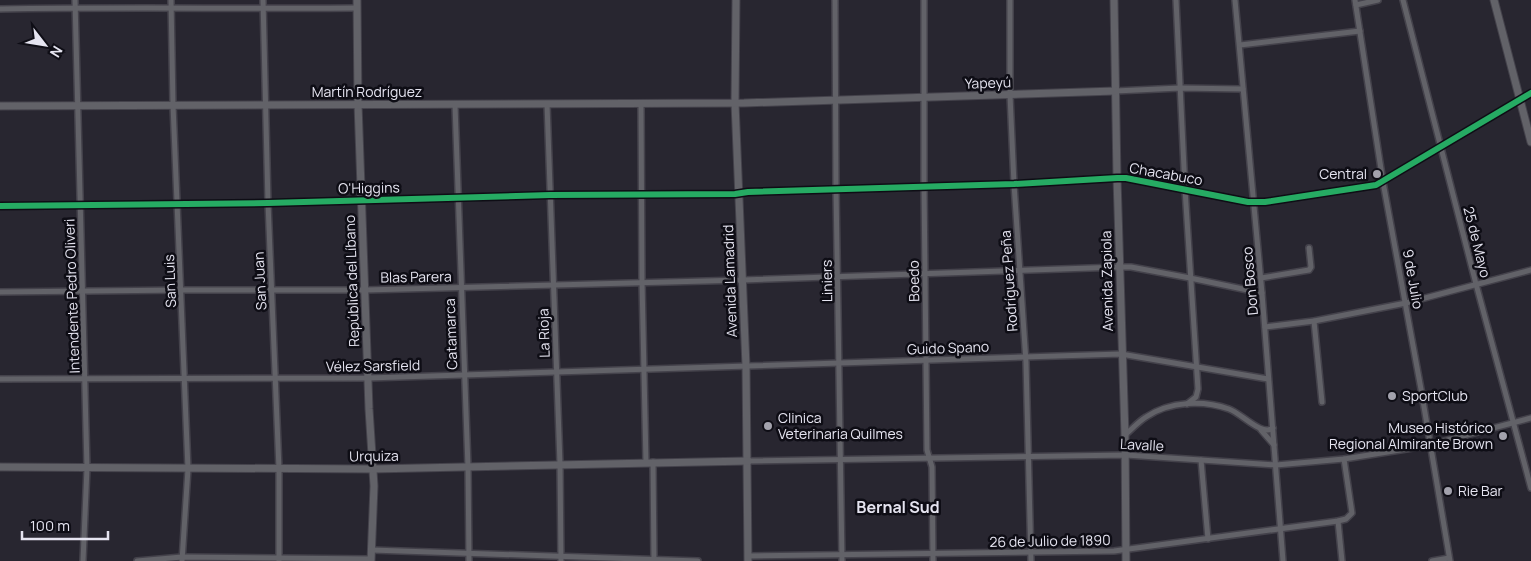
<svg xmlns="http://www.w3.org/2000/svg" width="1531" height="561" viewBox="0 0 1531 561" font-family="Manrope,sans-serif">
	<rect width="100%" height="100%" fill="#282630"/>
	<g fill="none" stroke-linecap="round" stroke-linejoin="round">
		<g stroke="#44424b" stroke-width="8">
			<g id="street">
				<path d="M75 0 87 468 83 561"/>
				<path d="M171 0 173 105 188 469 182 561"/>
				<path d="M263 0 268 203 279 469V561"/>
				<path d="M835 0 836 189 842 561"/>
				<path d="M924 0V186L927 450 932 467 933 561"/>
				<path d="M1010 0V95L1014 184 1026 362 1031 561"/>
				<path d="M1176 0 1185 189 1198 389 1196 397 1187 404"/>
				<path d="M1235 0 1262 293 1283 561"/>
				<path d="M1355 0 1383 182 1421 389 1450 561"/>
				<path d="M1403 0 1476 284 1531 488"/>
				<path d="M1356 5 1378 0"/>
				<path d="M0 9C119 7 238 9 357 8"/>
				<path d="M1240 45 1360 31"/>
				<path d="M1115 91 1180 88 1243 89"/>
				<path d="M641 103 642 282 646 463"/>
				<path d="M547 104 560 464 561 561"/>
				<path d="M455 105 468 467 469 561"/>
				<path d="M0 206 268 203 550 195 735 194 748 192 1014 184 1117 178H1126L1248 202H1265L1376 185 1531 93"/>
				<path d="M1261 278 1309 270 1311 267 1309 248"/>
				<path d="M0 292 181 290H365L743 280 1120 267H1131L1190 278 1262 293"/>
				<path d="M1314 321 1322 402"/>
				<path d="M1265 327 1314 321 1406 303 1531 270"/>
				<path d="M0 379 368 378 1121 354 1268 379"/>
				<path d="M1261 430 1274 445"/>
				<path d="M1125 435C1132 429 1138 422 1146 417 1170 401 1203 400 1229 409 1241 413 1262 437 1273 428"/>
				<path d="M1201 460 1208 539"/>
				<path d="M748 461 1126 455 1276 465 1344 459 1425 446 1531 418"/>
				<path d="M653 462 654 561"/>
				<path d="M1338 521 1342 561"/>
				<path d="M372 550 698 561"/>
				<path d="M748 556 1114 551 1338 521 1346 519 1352 513 1344 459"/>
				<path d="M137 561 182 557 371 559"/>
				<path d="M1432 561 1449 558"/>
			</g>
		</g>
		<g stroke="#44424b" stroke-width="9">
			<g id="secondary">
				<path d="M357 0 358 104 369 409 374 486 371 561"/>
				<path d="M736 0 735 103 746 366 748 561"/>
				<path d="M1114 0 1117 178 1125 435 1126 561"/>
				<path d="M1494 0 1531 142"/>
				<path d="M0 106 744 103 1115 91"/>
				<path d="M0 467 372 469 748 461"/>
			</g>
		</g>
		<use href="#street" stroke="#626268" stroke-width="5"/>
		<use href="#secondary" stroke="#626268" stroke-width="7"/>
		<g stroke="#0e0d15" stroke-width="9">
			<path id="cycleway" d="M0 206 268 203 550 195 735 194 748 192 1014 184 1117 178H1126L1248 202H1265L1376 185 1531 93"/>
		</g>
		<use href="#cycleway" stroke="#26ab63" stroke-width="6"/>
	</g>
	<g fill="#a3a2ad" stroke="#0e0d15" stroke-width="2">
		<circle cx="1377" cy="174" r="5"/>
		<circle cx="1392" cy="396" r="5"/>
		<circle cx="768" cy="426" r="5"/>
		<circle cx="1503" cy="436" r="5"/>
		<circle cx="1448" cy="491" r="5"/>
	</g>
	<g text-anchor="middle" stroke-width="5" stroke-linejoin="round" paint-order="stroke">
		<g font-size="14" fill="#e5e4f0" stroke="#0e0d15">
			<text transform="translate(988 83) rotate(-2)" y="5">Yapeyú</text>
			<text x="367" y="97">Martín Rodríguez</text>
			<text transform="translate(1166 174) rotate(10)" y="5">Chacabuco</text>
			<text transform="translate(369 188) rotate(-1)" y="5">O'Higgins</text>
			<text transform="translate(1477 242) rotate(76)" y="5">25 de Mayo</text>
			<text transform="translate(416 277) rotate(-1)" y="5">Blas Parera</text>
			<text transform="translate(1413 279) rotate(80)" y="5">9 de Julio</text>
			<text transform="translate(170 281) rotate(-92)" y="5">San Luis</text>
			<text transform="translate(260 281) rotate(-93)" y="5">San Juan</text>
			<text transform="translate(352 281) rotate(-92)" y="5">República del Líbano</text>
			<text transform="translate(730 281) rotate(-92)" y="5">Avenida Lamadrid</text>
			<text transform="translate(827 281) rotate(-91)" y="5">Liniers</text>
			<text transform="translate(914 281) rotate(-91)" y="5">Boedo</text>
			<text transform="translate(1009 281) rotate(-94)" y="5">Rodríguez Peña</text>
			<text transform="translate(1107 281) rotate(-91)" y="5">Avenida Zapiola</text>
			<text transform="translate(1250 281) rotate(-95)" y="5">Don Bosco</text>
			<text transform="translate(72 296) rotate(-92)" y="5">Intendente Pedro Oliveri</text>
			<text transform="translate(544 333) rotate(-92)" y="5">La Rioja</text>
			<text transform="translate(451 334) rotate(-92)" y="5">Catamarca</text>
			<text transform="translate(948 348) rotate(-2)" y="5">Guido Spano</text>
			<text transform="translate(373 366) rotate(-1)" y="5">Vélez Sarsfield</text>
			<text transform="translate(1142 445) rotate(3)" y="5">Lavalle</text>
			<text transform="translate(374 456) rotate(-1)" y="5">Urquiza</text>
			<text transform="translate(1050 541) rotate(-1)" y="5">26 de Julio de 1890</text>
		</g>
		<g font-size="14" fill="#e5e4f0" stroke="#0e0d15" text-anchor="start">
			<text x="1367" y="179" text-anchor="end">Central</text>
			<text x="1402" y="401">SportClub</text>
			<text x="778" y="423">Clinica<tspan x="778" dy="16">Veterinaria Quilmes</tspan></text>
			<text x="1493" y="433" text-anchor="end">Museo Histórico<tspan x="1493" dy="16">Regional Almirante Brown</tspan></text>
			<text x="1458" y="496">Rie Bar</text>
		</g>
		<g font-size="16" font-weight="bold" fill="#e5e4f0" stroke="#0e0d15">
			<text x="898" y="513">Bernal Sud</text>
		</g>
	</g>
	<g transform="translate(45 45) rotate(121)" stroke="#0e0d15" stroke-width="4" paint-order="stroke">
	<path d="M0-4L9 19L0 12L-9 19Z" fill="#e5e4f0"/>
	<text y="-8" font-size="14" font-weight="bold" text-anchor="middle" fill="#e5e4f0">N</text>
	</g>
	<path d="M22 531v8h86v-8" fill="none" stroke="#e5e4f0" stroke-width="2.5"/>
	<text x="30" y="531" font-size="15" fill="#e5e4f0" stroke="#0e0d15" stroke-width="4" paint-order="stroke">100 m</text>
</svg>
